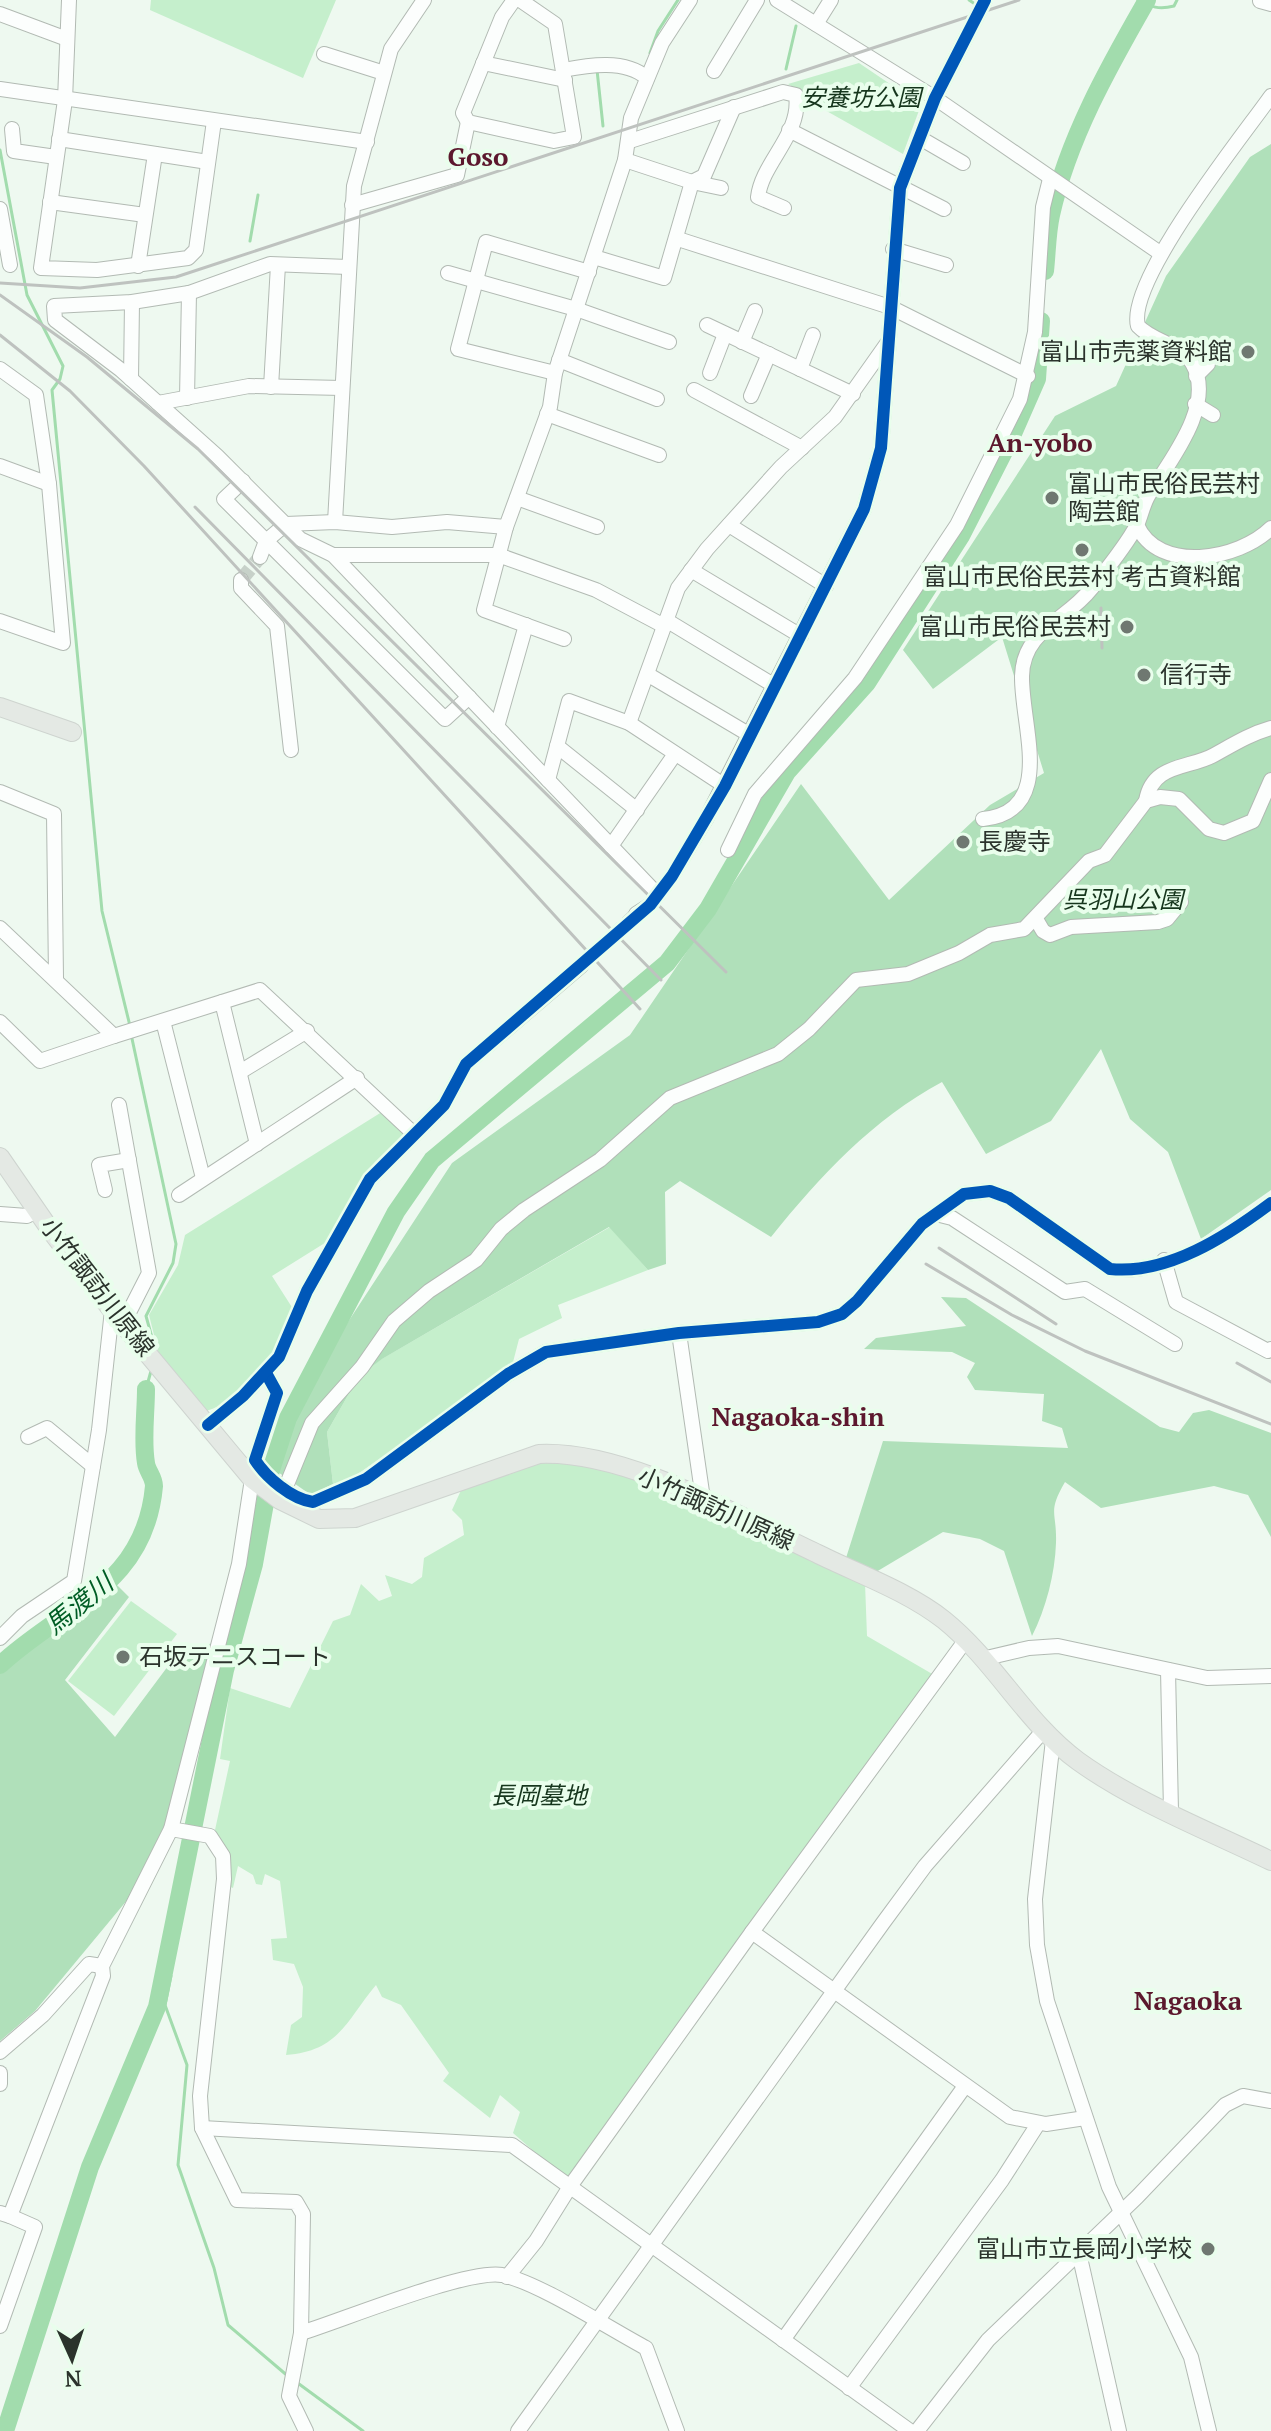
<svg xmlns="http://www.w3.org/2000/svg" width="1271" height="2431" viewBox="0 0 1271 2431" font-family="'PT Serif','Noto Sans JP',serif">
	<rect width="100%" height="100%" fill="#eef9f0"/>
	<g fill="#c5efcc">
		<path d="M151 0H336L303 78 150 10Z"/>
		<path d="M859 63 921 105 903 154 807 100 808 96 788 84Z"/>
		<path d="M385 1110 403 1131V1135L375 1162 328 1241 272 1276 295 1312C281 1349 246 1400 206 1411L160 1359 149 1315 178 1265 185 1235Z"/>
		<path d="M610 1227 648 1270 558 1305 562 1318 519 1339 512 1366 352 1478 333 1484 327 1432 359 1376 380 1360Z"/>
		<path d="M563 1453 717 1512 865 1583 867 1636 934 1675 573 2175 562 2176 513 2133 520 2112 500 2095 490 2118 443 2081 449 2073 401 2005 382 1997 376 1985C346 2021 339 2051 286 2055L291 2025 302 2017 303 1987 294 1964 273 1960 271 1939 287 1938 280 1881 265 1874 262 1885 256 1884 253 1875 238 1866 233 1888 226 1885 215 1830 230 1761 220 1759 230 1688 290 1708 333 1621 350 1615 361 1584 379 1601 392 1596 385 1575 412 1584 422 1577 424 1558 464 1535 462 1520 452 1510 463 1486Z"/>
		<path d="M131 1601 177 1634 114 1716 68 1681Z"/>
	</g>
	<g fill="#b0e0ba">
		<path d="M1271 144V1190L1201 1239 1168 1152 1130 1119 1101 1049 1051 1121 986 1154 942 1082C872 1120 821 1175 771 1237L680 1181 665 1192 666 1264 648 1270 609 1227 382 1359 359 1376 327 1432 333 1484 311 1495 275 1470 292 1417 331 1348 452 1163 630 1035 801 784 889 900 990 805 1044 773 1002 637 933 689 903 650 1055 416 1116 386 1166 276 1250 157Z"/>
		<path d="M941 1297 966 1298 1160 1427 1179 1432 1193 1413 1209 1410 1271 1433V1537L1248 1495 1214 1486 1101 1508 1065 1482C1047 1513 1057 1511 1056 1543 1055 1573 1046 1609 1032 1636L1004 1551 980 1539 943 1532 876 1572 846 1558 883 1441 1068 1448 1062 1428 1042 1421 1044 1394 975 1390 967 1377 975 1363 952 1352 864 1349 876 1338 966 1326Z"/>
		<path d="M116 1584 129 1597 65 1680 115 1737 180 1650 214 1643 168 1826 133 1893 35 2011 0 2041V1672L16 1656Z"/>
	</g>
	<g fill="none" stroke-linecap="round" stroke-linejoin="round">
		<g stroke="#a2dcad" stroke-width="3">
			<path d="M969 0 978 6"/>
			<path d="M1138 0C1151 7 1159 10 1174 6L1177 0"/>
			<path d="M650 53 658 31 678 0"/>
			<path d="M786 69 796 26"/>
			<path d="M597 70 603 126"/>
			<path d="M0 150 27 295 63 366 60 379 52 390 102 911 130 1026"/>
			<path d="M250 241 258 195"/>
			<path d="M131 1034 176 1244 173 1263 146 1316 156 1352"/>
			<path d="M146 1389 151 1371"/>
			<path d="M162 1973 171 1976 165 2005 187 2065 178 2165 214 2268 228 2325 289 2377"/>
			<path d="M295 2381 363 2431"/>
		</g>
		<g stroke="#a2dcad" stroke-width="18">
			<path d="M1045 271C1047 253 1047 233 1051 215 1068 139 1108 68 1147 0"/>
			<path d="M0 1665C63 1606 145 1587 154 1486 154 1477 147 1471 146 1463 142 1440 146 1413 146 1389"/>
			<path d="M5 2431 90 2167 157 2007 225 1670 254 1564 271 1470 288 1418 396 1212 432 1160 667 963 708 909 787 772 867 683 961 536 1012 436 1037 379 1041 321"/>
		</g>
		<g stroke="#c7d1c9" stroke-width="14" stroke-dasharray="14 7" stroke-linecap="butt">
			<path d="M241 580 260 557"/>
			<path d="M581 966 636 914"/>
		</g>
		<g stroke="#b2bab3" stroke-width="16">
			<g id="minor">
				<path d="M69 0 65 100 41 268 97 270 188 258 196 250 214 121"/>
				<path d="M514 0 502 17 463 113 468 122 554 141 574 137 555 24 520 0"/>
				<path d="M777 0 935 98 1160 253"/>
				<path d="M1260 1 1271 4"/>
				<path d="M0 14 67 39"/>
				<path d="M816 24 831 0"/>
				<path d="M324 54 384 73"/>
				<path d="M483 63 565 80"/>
				<path d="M563 70C589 65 625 59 647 78"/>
				<path d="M714 71 757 0"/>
				<path d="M0 89 367 142"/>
				<path d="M12 129 14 151 56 157"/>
				<path d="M789 130 944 209"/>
				<path d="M920 138 963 163"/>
				<path d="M59 139 208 162"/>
				<path d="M630 141 783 92 796 95C802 134 762 162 758 197L784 208"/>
				<path d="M625 160 692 182 721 188"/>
				<path d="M50 202 145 215"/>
				<path d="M352 205 457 175 468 122"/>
				<path d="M0 209 10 265"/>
				<path d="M678 239 890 307 1028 376"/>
				<path d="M893 249 946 265"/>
				<path d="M594 257 664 278 692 182 704 176 734 107"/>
				<path d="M138 266 155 154"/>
				<path d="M348 267 270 264 189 293 132 302 54 306 55 320 121 370 217 456 300 539 333 555 658 895"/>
				<path d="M448 273 576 309 669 342"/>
				<path d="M707 325 853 394"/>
				<path d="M742 342 755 311"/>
				<path d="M559 360 657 399"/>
				<path d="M0 369 36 395 49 484"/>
				<path d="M800 369 813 335"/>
				<path d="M555 373 458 349 486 242 589 272"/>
				<path d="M710 373 725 334"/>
				<path d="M1196 376 1208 364"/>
				<path d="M131 379 132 302"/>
				<path d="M271 387 278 265"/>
				<path d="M694 390 802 448"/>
				<path d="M751 396 769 354"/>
				<path d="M187 398 189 293"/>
				<path d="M158 403 249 386 342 388"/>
				<path d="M1195 404 1213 415"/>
				<path d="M547 414 659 455"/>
				<path d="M0 466 49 484 63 643 0 621"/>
				<path d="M243 481 224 499 445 719 469 697"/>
				<path d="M517 498 597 527"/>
				<path d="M335 522 354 186 391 49 424 0"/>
				<path d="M729 525 826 586"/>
				<path d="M1137 525C1158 574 1239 560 1271 528"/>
				<path d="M333 555H498L596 590 664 626"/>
				<path d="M260 557 266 541 286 524 335 522 392 527 447 522 506 527"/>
				<path d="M691 570 801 636"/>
				<path d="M241 580V588L277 626 291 750"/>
				<path d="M666 620 775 686"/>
				<path d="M564 639 484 610 506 527 550 407 555 373 625 160 631 118 662 43 690 0"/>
				<path d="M647 674 750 735"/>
				<path d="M629 723 678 588 707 549 781 467 835 417 888 342"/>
				<path d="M497 727 526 625"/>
				<path d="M557 746 637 810"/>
				<path d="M548 780 569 701 629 723 725 786"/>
				<path d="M0 792 54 814 56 978"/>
				<path d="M1146 801C1152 763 1189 769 1214 755 1234 744 1250 734 1271 728"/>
				<path d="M983 819C1057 811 1021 726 1022 676 1023 630 1066 621 1091 589 1106 570 1126 546 1137 525 1141 516 1143 505 1148 496 1168 463 1217 405 1192 363 1181 344 1153 342 1138 326 1126 281 1242 137 1271 96"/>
				<path d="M611 846 675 754"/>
				<path d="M728 850 755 794 855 678 957 525 1020 399 1035 332 1043 207 1050 179"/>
				<path d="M636 914 650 905 672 876 706 819 864 509 881 448 900 188 935 98 985 0"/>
				<path d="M1036 919 1043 931 1050 935 1071 927 1158 922 1167 919 1181 902"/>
				<path d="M0 928 114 1036 40 1061 0 1022"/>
				<path d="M222 1002 257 1144"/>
				<path d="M163 1021 203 1178"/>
				<path d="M114 1036 260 990 413 1133"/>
				<path d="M240 1072 307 1031"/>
				<path d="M119 1105 149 1273 123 1324"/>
				<path d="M105 1190 99 1165 129 1160"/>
				<path d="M179 1195 357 1078"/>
				<path d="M0 1214 27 1216 37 1210"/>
				<path d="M936 1214 952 1218 1065 1292 1085 1289 1175 1344"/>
				<path d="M1164 1260 1176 1302 1268 1351 1271 1349"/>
				<path d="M679 1333 703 1499"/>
				<path d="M266 1373 277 1393 255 1460C266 1477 291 1499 313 1502L366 1479 508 1374 546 1352 679 1333 818 1322 842 1314 857 1301 922 1224 964 1194 990 1191 1009 1198 1110 1269C1168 1275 1227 1236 1271 1203"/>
				<path d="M208 1425 243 1396 279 1357 307 1291 370 1179 444 1105 466 1064 581 966"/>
				<path d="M28 1437 47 1428 93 1466"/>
				<path d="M285 1489 312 1423 362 1367 394 1321 429 1291 476 1260 501 1229 524 1210 600 1160 670 1098 778 1054 809 1029 856 980 908 974 959 953 990 935 1024 929 1089 861 1105 855 1146 801 1160 797 1179 799 1209 829 1224 833 1253 821 1271 780"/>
				<path d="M0 1638 22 1616 74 1581 99 1430 112 1310"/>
				<path d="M982 1659 1029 1648 1058 1646 1207 1678 1271 1676"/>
				<path d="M1168 1670 1171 1811"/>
				<path d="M1053 1740 1035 1899 1037 1945 1047 2001 1109 2187 1191 2357 1209 2431"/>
				<path d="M171 1829 210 1836 223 1856 224 1879 200 2096 202 2128 237 2200 296 2202 303 2214 301 2333 289 2396 306 2431"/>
				<path d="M752 1932 1010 2117 1046 2124 1085 2118"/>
				<path d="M0 2052 43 2015 89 1964 102 1966"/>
				<path d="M0 2073V2084"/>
				<path d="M202 2128 512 2145 910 2431"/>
				<path d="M0 2213 10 2216 103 1976 102 1966 171 1829 239 1564 252 1479"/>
				<path d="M1079 2253 1119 2431"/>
				<path d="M507 2277 536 2241 571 2185 752 1932 965 1641"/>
				<path d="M0 2326 35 2227 10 2216"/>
				<path d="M301 2333C343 2320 467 2269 502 2275 538 2282 610 2329 646 2348L677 2431"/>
				<path d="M783 2340 965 2086"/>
				<path d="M849 2388 1002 2180 1038 2124"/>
				<path d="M518 2431 883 1923 925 1866 1043 1731"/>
				<path d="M917 2431 988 2340 1137 2197 1225 2105 1243 2096 1271 2101"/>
			</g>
		</g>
		<g stroke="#ced4cf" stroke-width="20">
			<g id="major">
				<path d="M0 707 72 732"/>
				<path d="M0 1157 51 1231 117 1317 252 1479 280 1500 319 1519 355 1518 539 1454C627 1450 737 1516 816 1553 858 1574 907 1591 944 1620 995 1661 1025 1722 1078 1761 1135 1802 1207 1830 1271 1861"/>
			</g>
		</g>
		<use href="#minor" stroke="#fcfefd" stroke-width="14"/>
		<use href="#major" stroke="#e4e9e4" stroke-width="18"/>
		<g stroke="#bec2bf" stroke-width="3">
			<path d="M0 283 80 288 176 277 1019 0"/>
			<path d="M0 295 87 357 198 449 726 972"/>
			<path d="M0 335 70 391 144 466 640 1009"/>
			<path d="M195 507 661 980"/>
			<path d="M1101 608 1102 648"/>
			<path d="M939 1248 1056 1324"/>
			<path d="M926 1264 1012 1315 1085 1351 1271 1424"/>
			<path d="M1237 1363 1271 1382"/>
		</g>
		<g stroke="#e9feec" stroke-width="17">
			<g id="cycleway">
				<path d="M266 1373 277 1393 255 1460C266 1477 291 1499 313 1502L366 1479 508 1374 546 1352 679 1333 818 1322 842 1314 857 1301 922 1224 964 1194 990 1191 1009 1198 1110 1269C1168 1275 1227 1236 1271 1203"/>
				<path d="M208 1425 243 1396 279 1357 307 1291 370 1179 444 1105 466 1064 650 905 672 876 725 786 864 509 881 448 900 188 935 98 985 0"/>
			</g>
		</g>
		<use href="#cycleway" stroke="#0057b8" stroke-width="12"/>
	</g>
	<g fill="#6f7871" stroke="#e9feec" stroke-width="3">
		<circle cx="1248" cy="352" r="8"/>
		<circle cx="1052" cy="498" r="8"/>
		<circle cx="1082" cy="550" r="8"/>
		<circle cx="1127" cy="627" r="8"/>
		<circle cx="1144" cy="675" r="8"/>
		<circle cx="963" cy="842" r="8"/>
		<circle cx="123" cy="1657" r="8"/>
		<circle cx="1208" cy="2249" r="8"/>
	</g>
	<g text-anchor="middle" stroke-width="8" stroke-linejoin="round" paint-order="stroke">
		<g font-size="24" font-style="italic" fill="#16361d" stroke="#e9feec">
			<text x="861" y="106">安養坊公園</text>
			<text x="1123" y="908">呉羽山公園</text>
			<text x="539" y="1804">長岡墓地</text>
		</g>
		<g font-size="24" fill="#2b332c" stroke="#e9feec" text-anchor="start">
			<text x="1232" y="360" text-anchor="end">富山市売薬資料館</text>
			<text x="1068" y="492">富山市民俗民芸村<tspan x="1068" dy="28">陶芸館</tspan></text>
			<text x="1082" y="585" text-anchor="middle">富山市民俗民芸村 考古資料館</text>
			<text x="1111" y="635" text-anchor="end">富山市民俗民芸村</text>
			<text x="1160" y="683">信行寺</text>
			<text x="979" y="850">長慶寺</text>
			<text x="139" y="1665">石坂テニスコート</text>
			<text x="1192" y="2257" text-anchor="end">富山市立長岡小学校</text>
		</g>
		<g font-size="24" fill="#2b332c" stroke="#e9feec">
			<text transform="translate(97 1287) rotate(52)" y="8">小竹諏訪川原線</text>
			<text transform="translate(716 1509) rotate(24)" y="8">小竹諏訪川原線</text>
		</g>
		<g font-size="26" font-weight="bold" fill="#5c182d" stroke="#e9feec">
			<text x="478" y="166">Goso</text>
			<text x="1040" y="452">An-yobo</text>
			<text x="798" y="1426">Nagaoka-shin</text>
			<text x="1188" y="2010">Nagaoka</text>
		</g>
		<g font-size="26" font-style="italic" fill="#005d25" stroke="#e9feec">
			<text transform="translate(79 1604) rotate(-39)" y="9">馬渡川</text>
		</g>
	</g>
	<g transform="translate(72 2359) rotate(177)" stroke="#e9feec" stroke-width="6" paint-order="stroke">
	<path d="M0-6L14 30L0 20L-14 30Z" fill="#2b332c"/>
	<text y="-12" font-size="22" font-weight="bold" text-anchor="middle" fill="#2b332c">N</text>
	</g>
</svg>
